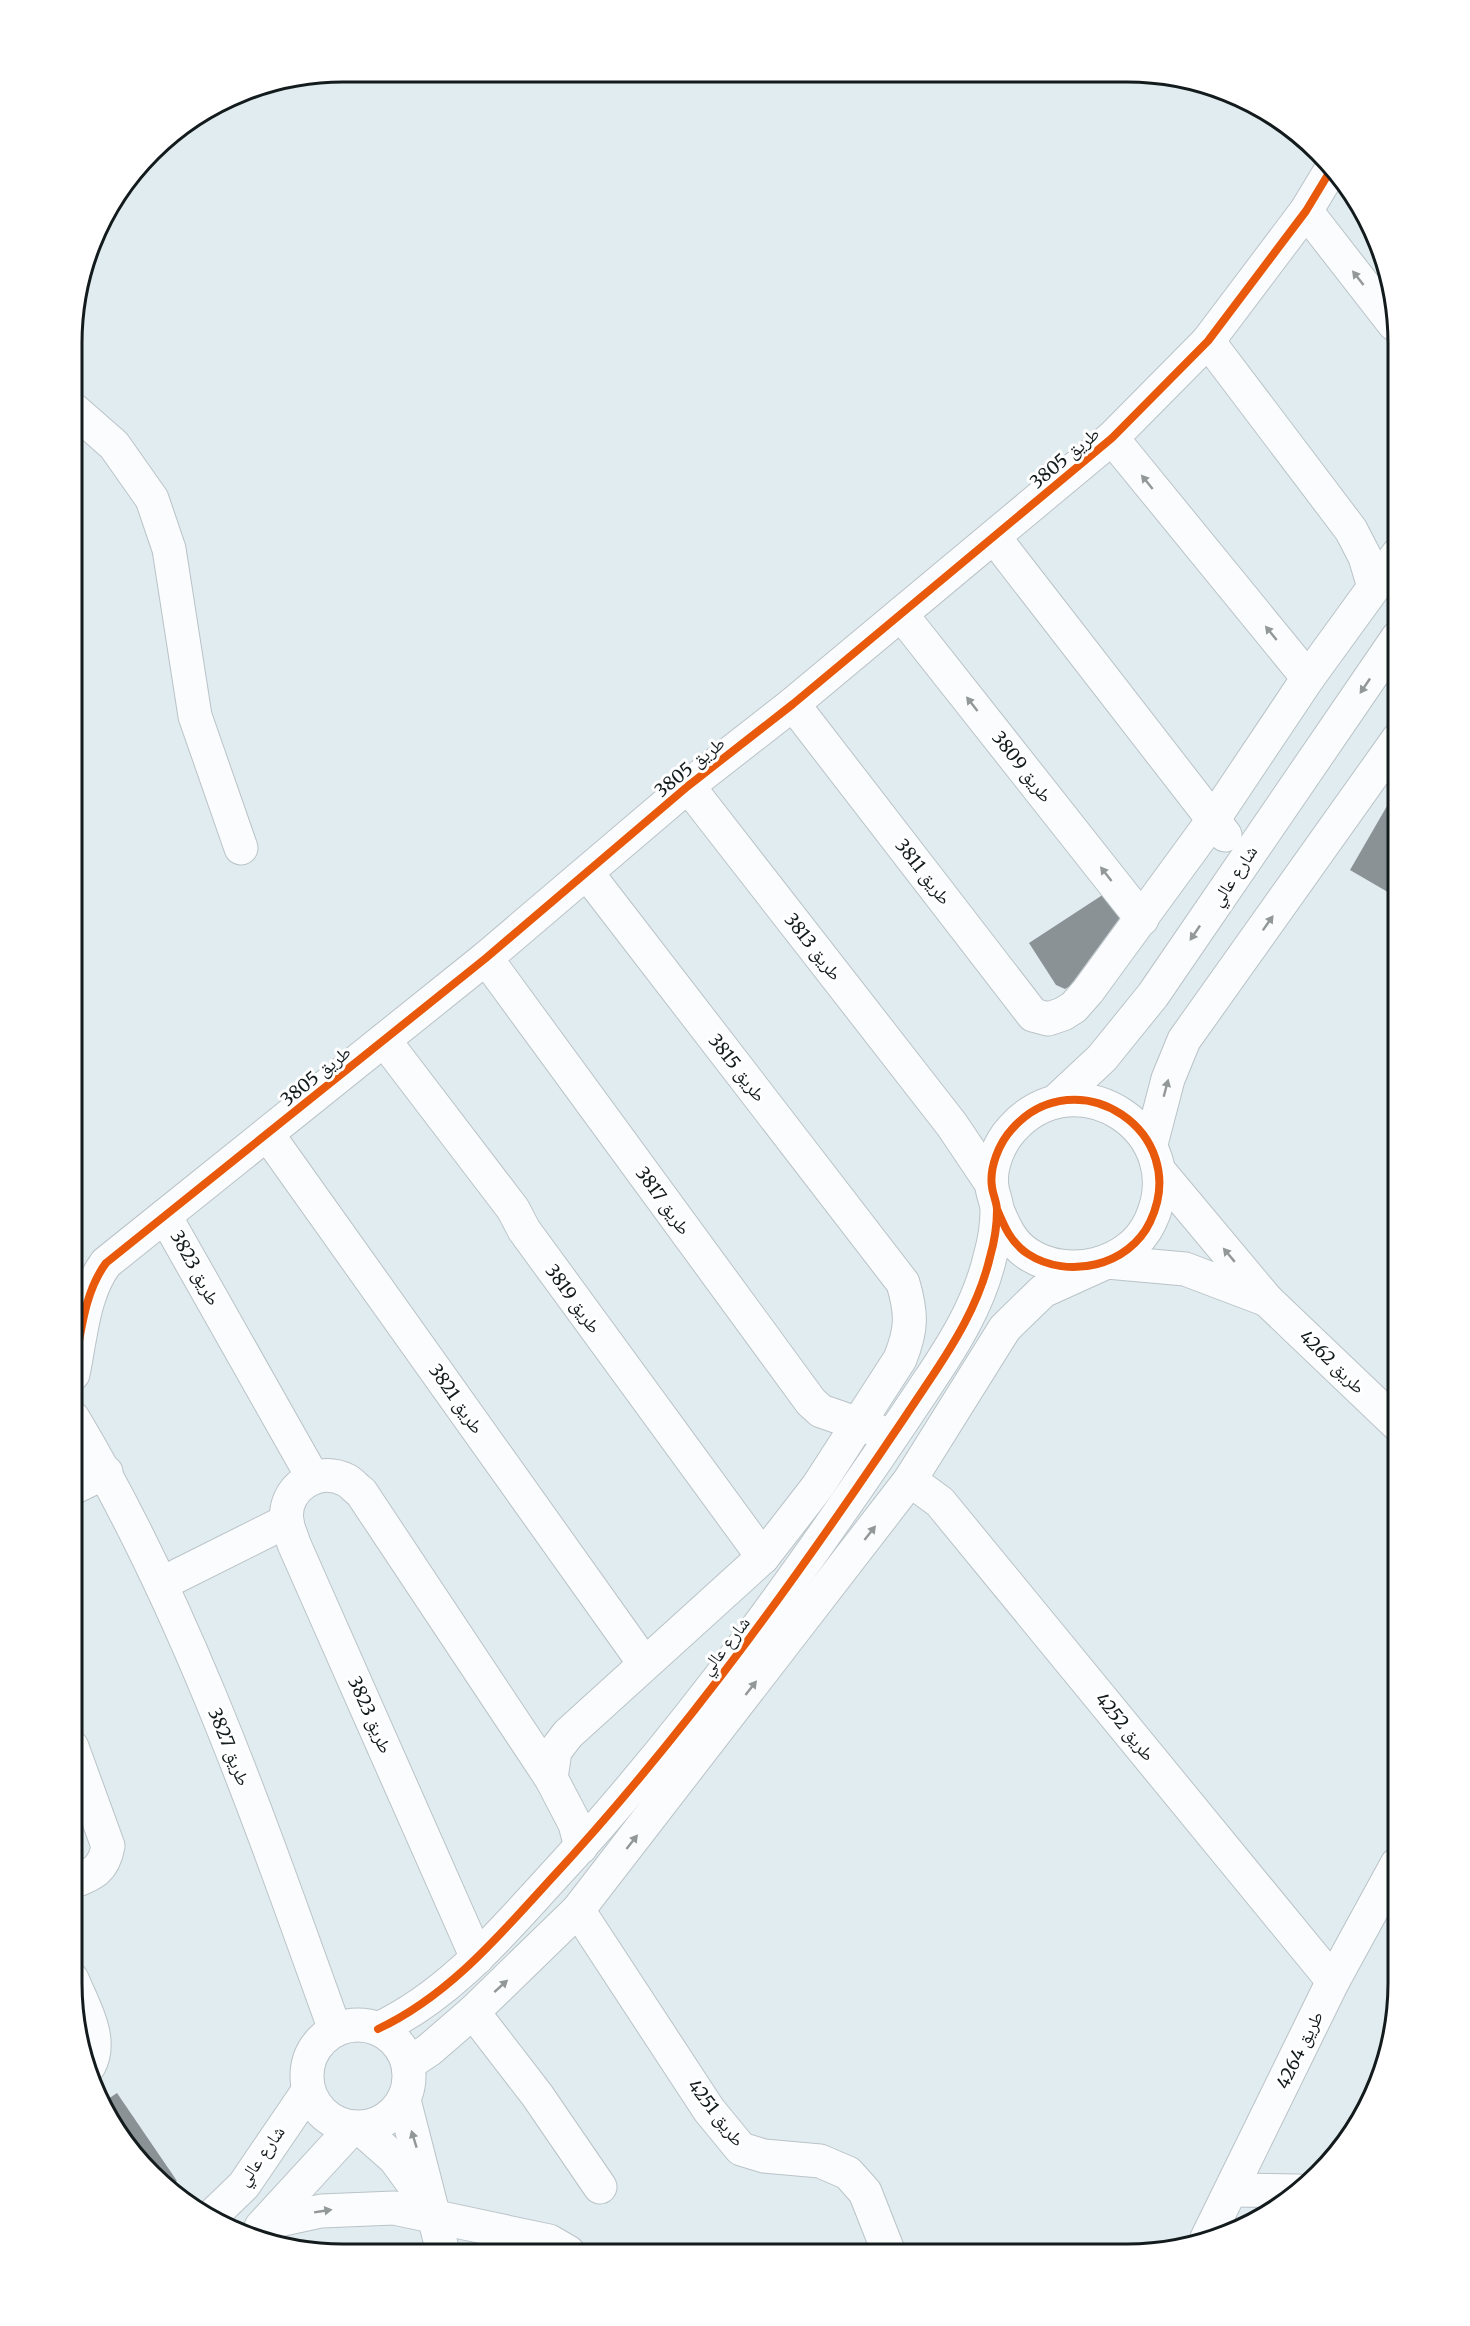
<svg xmlns="http://www.w3.org/2000/svg" width="1470" height="2326" viewBox="0 0 1470 2326" font-family="Merriweather,'Noto Naskh Arabic',serif">
	<rect width="100%" height="100%" fill="#e1ecf1"/>
	<g fill="#8a9296">
		<path d="M1398 787V898L1350 870Z"/>
		<path d="M1104 894 1127 908 1070 986 1065 989 1056 985 1029 943Z"/>
		<path d="M117 2093 177 2181 168 2187 128 2148 102 2103Z"/>
	</g>
	<g fill="none" stroke-linecap="round" stroke-linejoin="round">
		<g stroke="#bac3c7" stroke-width="35">
			<g id="minor">
				<path d="M1306 211 1394 324"/>
				<path d="M1208 341 1351 530 1365 557 1374 587"/>
				<path d="M74 410 114 445 152 499 169 549 195 716 241 848"/>
				<path d="M1112 438 1308 678"/>
				<path d="M994 537 1225 835"/>
				<path d="M901 614 1142 919"/>
				<path d="M793 704 1033 1015 1048 1019 1063 1014 1074 1007 1088 991 1213 820 1308 678 1398 554"/>
				<path d="M688 786 952 1125 991 1183"/>
				<path d="M486 958 811 1402 821 1411 876 1430"/>
				<path d="M384 1040 513 1209 524 1230 763 1557"/>
				<path d="M1055 1102 1102 1058 1153 995 1398 637"/>
				<path d="M268 1135 644 1663"/>
				<path d="M1151 1144 1168 1079 1184 1040 1398 739"/>
				<path d="M1160 1172 1267 1300 1398 1425"/>
				<path d="M165 1216 312 1476"/>
				<path d="M73 1374C81 1336 83 1294 106 1263L486 958 688 786 793 704 1112 438 1208 341 1306 211 1332 168"/>
				<path d="M73 1418C187 1608 260 1822 335 2030"/>
				<path d="M910 1480 940 1502 1333 1981"/>
				<path d="M73 1488 106 1472"/>
				<path d="M161 1584 287 1521"/>
				<path d="M551 1778 555 1751 568 1734 763 1557 818 1486 900 1359C912 1329 912 1314 903 1283L587 873"/>
				<path d="M72 1882C93 1875 104 1869 108 1846L72 1747"/>
				<path d="M578 1910 709 2110 741 2149 764 2156 820 2161 848 2173 865 2192 889 2253"/>
				<path d="M477 1958 294 1544C292 1537 288 1529 287 1522 282 1489 317 1465 346 1480 352 1483 356 1489 361 1492L551 1778 575 1824 581 1847"/>
				<path d="M72 1979C83 2006 104 2039 89 2066"/>
				<path d="M473 2012 537 2095 600 2187"/>
				<circle cx="358" cy="2076" r="51"/>
				<path d="M378 2029C448 1996 498 1937 550 1880 691 1728 812 1557 927 1384 954 1344 979 1304 990 1257 994 1243 997 1225 997 1210 997 1203 993 1195 992 1187 989 1168 999 1143 1012 1129 1077 1056 1193 1132 1150 1222 1129 1266 1068 1280 1028 1254 1011 1243 1004 1226 997 1209"/>
				<path d="M408 2064 429 2050 473 2012 578 1910 910 1480 1005 1328 1043 1291 1107 1262 1185 1269 1267 1300"/>
				<path d="M404 2100 443 2252"/>
				<path d="M360 2128 395 2159 422 2196"/>
				<path d="M1231 2190 1299 2191"/>
				<path d="M211 2217 244 2185 308 2091"/>
				<path d="M266 2223 321 2211 394 2208 549 2241 568 2252"/>
				<path d="M261 2227 352 2128"/>
				<path d="M1207 2238 1333 1981 1397 1864"/>
			</g>
		</g>
		<use href="#minor" stroke="#fafcfd" stroke-width="33"/>
		<g stroke="#fff" stroke-width="11">
			<g id="cycleway">
				<path d="M73 1374C81 1336 83 1294 106 1263L486 958 688 786 793 704 1112 438 1208 341 1306 211 1332 168"/>
				<path d="M378 2029C448 1996 498 1937 550 1880 691 1728 812 1557 927 1384 954 1344 979 1304 990 1257 994 1243 997 1225 997 1210 997 1203 993 1195 992 1187 989 1168 999 1143 1012 1129 1077 1056 1193 1132 1150 1222 1129 1266 1068 1280 1028 1254 1011 1243 1004 1226 997 1209"/>
			</g>
		</g>
		<use href="#cycleway" stroke="#e8590c" stroke-width="8"/>
	</g>
	<defs><path id="oneway-solid" d="M-6-.8H1V-3.2L6.5 0L1 3.2V.8H-6Z" transform="scale(1.5)"/></defs>
	<g fill="#929798">
		<use href="#oneway-solid" transform="translate(1358 278) rotate(-128)"/>
		<use href="#oneway-solid" transform="translate(1147 482) rotate(-129)"/>
		<use href="#oneway-solid" transform="translate(1271 633) rotate(-129)"/>
		<use href="#oneway-solid" transform="translate(1365 686) rotate(124)"/>
		<use href="#oneway-solid" transform="translate(972 704) rotate(-128)"/>
		<use href="#oneway-solid" transform="translate(1106 874) rotate(-128)"/>
		<use href="#oneway-solid" transform="translate(1268 923) rotate(-55)"/>
		<use href="#oneway-solid" transform="translate(1195 933) rotate(124)"/>
		<use href="#oneway-solid" transform="translate(1166 1088) rotate(-75)"/>
		<use href="#oneway-solid" transform="translate(1229 1255) rotate(-130)"/>
		<use href="#oneway-solid" transform="translate(870 1533) rotate(-52)"/>
		<use href="#oneway-solid" transform="translate(751 1688) rotate(-52)"/>
		<use href="#oneway-solid" transform="translate(632 1842) rotate(-52)"/>
		<use href="#oneway-solid" transform="translate(501 1986) rotate(-42)"/>
		<use href="#oneway-solid" transform="translate(414 2139) rotate(-107)"/>
		<use href="#oneway-solid" transform="translate(323 2211) rotate(-9)"/>
	</g>
	<g text-anchor="middle" stroke-width="6" stroke-linejoin="round" paint-order="stroke">
		<g font-size="18" fill="#131b1d" stroke="#fff">
			<text transform="translate(1065 458) rotate(-40)" y="6">طريق 3805</text>
			<text transform="translate(690 767) rotate(-39)" y="6">طريق 3805</text>
			<text transform="translate(1022 767) rotate(52)" y="6">طريق 3809</text>
			<text transform="translate(923 872) rotate(52)" y="6">طريق 3811</text>
			<text transform="translate(1234 876) rotate(-56)" y="6">شارع عالي</text>
			<text transform="translate(813 947) rotate(52)" y="6">طريق 3813</text>
			<text transform="translate(737 1068) rotate(52)" y="6">طريق 3815</text>
			<text transform="translate(316 1076) rotate(-39)" y="6">طريق 3805</text>
			<text transform="translate(663 1201) rotate(54)" y="6">طريق 3817</text>
			<text transform="translate(195 1268) rotate(61)" y="6">طريق 3823</text>
			<text transform="translate(573 1299) rotate(54)" y="6">طريق 3819</text>
			<text transform="translate(1332 1362) rotate(44)" y="6">طريق 4262</text>
			<text transform="translate(456 1399) rotate(55)" y="6">طريق 3821</text>
			<text transform="translate(725 1646) rotate(-52)" y="6">شارع عالي</text>
			<text transform="translate(370 1715) rotate(66)" y="6">طريق 3823</text>
			<text transform="translate(1125 1727) rotate(51)" y="6">طريق 4252</text>
			<text transform="translate(229 1747) rotate(68)" y="6">طريق 3827</text>
			<text transform="translate(1300 2050) rotate(-64)" y="6">طريق 4264</text>
			<text transform="translate(716 2113) rotate(52)" y="6">طريق 4251</text>
			<text transform="translate(261 2156) rotate(-55)" y="6">شارع عالي</text>
		</g>
	</g>
	<path d="M0 0H1470V2326H0ZM343 82H1127A261 261 0 0 1 1388 343V1983A261 261 0 0 1 1127 2244H343A261 261 0 0 1 82 1983V343A261 261 0 0 1 343 82Z" fill="#fff" fill-rule="evenodd"/>
	<path fill="none" stroke="#131b1d" stroke-width="3" d="M343 82H1127A261 261 0 0 1 1388 343V1983A261 261 0 0 1 1127 2244H343A261 261 0 0 1 82 1983V343A261 261 0 0 1 343 82Z"/>
</svg>
